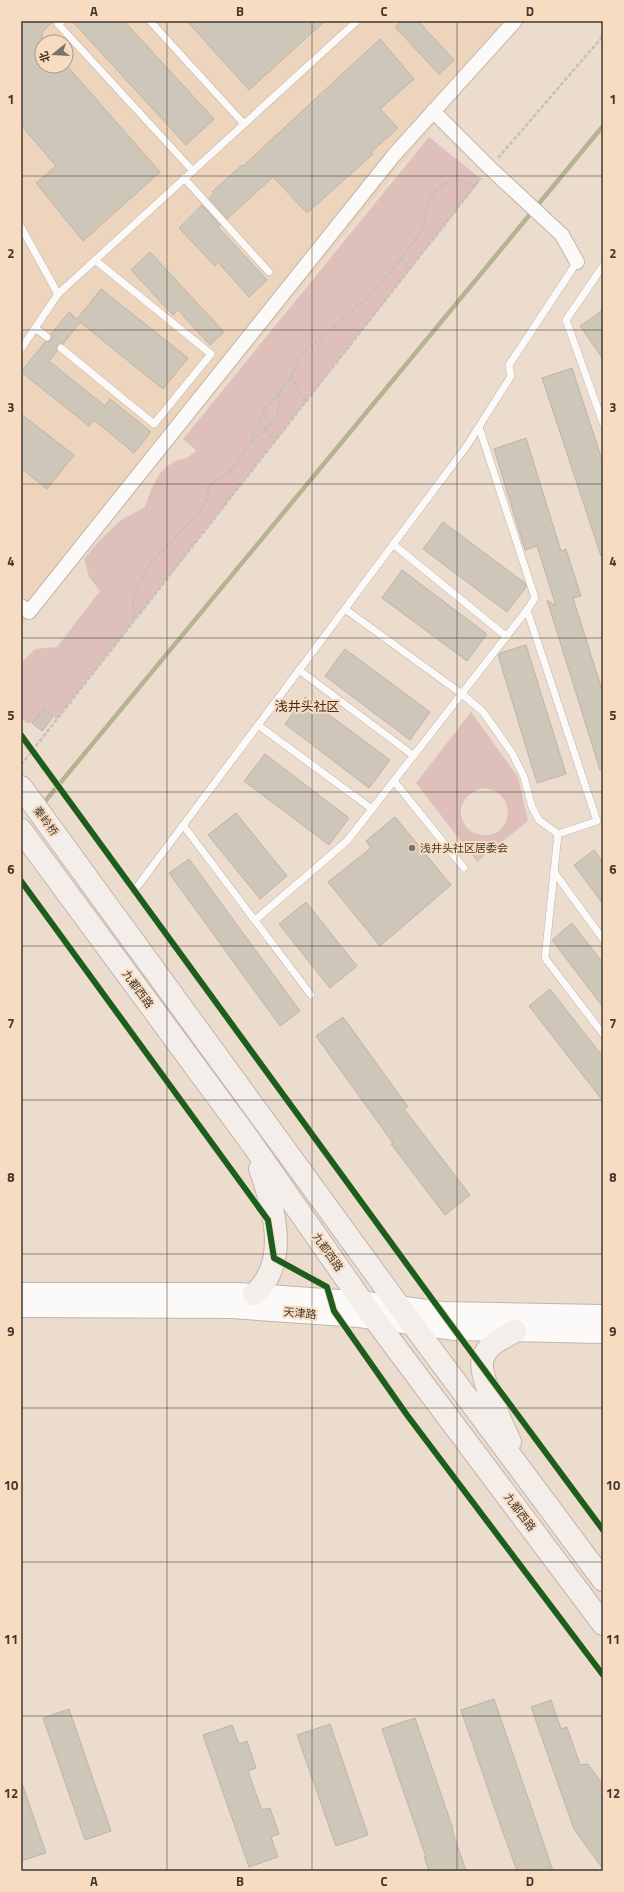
<svg xmlns="http://www.w3.org/2000/svg" width="624" height="1892" viewBox="0 0 624 1892" font-family="'Titillium Web','Noto Sans SC',sans-serif">
	<rect width="100%" height="100%" fill="#ebdcce"/>
	<path fill="#edd4bd" fill-rule="evenodd" d="M21 21H518L39 611 21 626ZM42 42H66V66H42Z"/>
	<g fill="#dfbfba" fill-rule="evenodd">
		<path d="M429 137 481 179 57 719 44 709 32 723H26L21 716V663L35 649 57 647 100 591 89 577 84 559 98 542 121 520 145 507C150 492 157 471 172 463 183 456 186 462 196 450L183 439Z"/>
		<path d="M471 712 518 777 528 821 477 862 416 783ZM482 788C522 791 511 844 478 834 472 833 466 828 464 823 455 807 466 793 482 788Z"/>
	</g>
	<g fill="none" stroke-linecap="round" stroke-linejoin="round">
		<path stroke="#b4b590" stroke-width="4.5" d="M42 805 603 126"/>
	</g>
	<g fill="#cec6b9" stroke="#bdb4a8">
		<path d="M21 21H54L42 32V66H67L160 172 83 241 36 183 56 166 21 125Z"/>
		<path d="M72 21H124L214 119 186 145Z"/>
		<path d="M187 21H325L249 90Z"/>
		<path d="M402 21H418L454 60 439 74 395 27Z"/>
		<path d="M380 39 414 79 380 109 398 128 371 152 373 154 307 213 273 177 227 219 209 198 214 194 212 192 242 165 243 166Z"/>
		<path d="M202 205 220 225 218 227 267 280 249 297 218 262 215 266 179 228Z"/>
		<path d="M150 252 224 332 210 345 178 310 173 315 131 270Z"/>
		<path d="M101 289 188 358 163 389 80 322 63 344 57 345V351L49 361 105 406 110 399 151 432 134 453 94 420 89 426 21 372 45 342 51 340V334L69 312 77 319Z"/>
		<path d="M603 310V359L580 326Z"/>
		<path d="M572 368 603 463V555L601 556 542 378Z"/>
		<path d="M21 414 74 455 47 489 21 468Z"/>
		<path d="M526 438 561 551 566 549 581 596 573 598 603 693V769L600 770 547 600 556 606 537 546 525 550 494 449Z"/>
		<path d="M443 522 525 583 526 587 507 612 423 549Z"/>
		<path d="M402 570 487 634 467 661 382 598Z"/>
		<path d="M526 645 566 774 537 783 498 655 500 653Z"/>
		<path d="M345 649 430 712 410 740 325 676Z"/>
		<path d="M305 697 390 760 369 788 285 724Z"/>
		<path d="M44 709 53 717 42 731 32 723Z"/>
		<path d="M265 754 349 818 329 845 244 781Z"/>
		<path d="M236 813 287 876 260 899 208 835Z"/>
		<path d="M395 817 451 885 380 946 328 882 371 848 366 841Z"/>
		<path d="M594 850 603 862V904L574 865Z"/>
		<path d="M189 859 300 1011 280 1026 169 873Z"/>
		<path d="M306 902 357 966 330 988 279 924Z"/>
		<path d="M572 923 603 963V1007L552 940Z"/>
		<path d="M550 989 603 1057V1101L529 1006Z"/>
		<path d="M343 1017 408 1107 404 1109 470 1195 445 1215 391 1144 393 1143 316 1036Z"/>
		<path d="M494 1699 538 1827 553 1871H517L499 1821 461 1710Z"/>
		<path d="M551 1700 561 1729 567 1727 580 1765 588 1764 603 1785V1869L574 1829 531 1707Z"/>
		<path d="M69 1709 111 1831 85 1840 43 1718Z"/>
		<path d="M415 1718 453 1829 452 1830 466 1871H429L424 1857H426L382 1729Z"/>
		<path d="M330 1724 368 1835 336 1846 297 1735Z"/>
		<path d="M232 1725 239 1744 247 1741 256 1768 248 1771 255 1791 262 1810 270 1808 279 1834 271 1837 278 1857 249 1867 203 1735Z"/>
		<path d="M21 1786H23L46 1853 21 1861Z"/>
	</g>
	<g fill="none" stroke-linecap="round" stroke-linejoin="round">
		<g stroke="#c1b5aa" stroke-width="8">
			<g id="service">
				<path d="M62 21 58 24 193 171"/>
				<path d="M150 21 244 124"/>
				<path d="M184 178 269 272"/>
				<path d="M21 227 58 294"/>
				<path d="M603 266 566 320 603 423"/>
				<path d="M35 328 47 337"/>
				<path d="M61 348 154 424 211 354 95 260"/>
				<path d="M21 349 58 294 357 21"/>
				<path d="M479 427 535 598 527 610"/>
				<path d="M393 544 507 637"/>
				<path d="M345 609 462 694 483 712 512 753 524 777 532 807 539 820 558 834"/>
				<path d="M299 670 414 756"/>
				<path d="M258 725 372 809"/>
				<path d="M394 781 464 868"/>
				<path d="M183 825 311 995"/>
				<path d="M554 872 603 939"/>
				<path d="M134 891 466 447 511 376 509 365 577 262"/>
				<path d="M255 920 347 841 527 610 597 821 558 834 545 958 603 1034"/>
			</g>
		</g>
		<g stroke="#c1b5aa" stroke-width="16">
			<g id="minor">
				<path d="M433 111 490 168 562 235 577 262"/>
				<path d="M21 606 29 612 394 155 515 21"/>
			</g>
		</g>
		<g stroke="#c1b5aa" stroke-width="22">
			<g id="secondary">
				<path d="M21 1293H238L367 1302 442 1312 603 1315"/>
				<path d="M21 1307 231 1308 359 1317 455 1330 603 1333"/>
			</g>
		</g>
		<g stroke="#c4b4aa" stroke-width="24">
			<g id="primary">
				<path d="M21 787 399 1306 603 1580"/>
				<path d="M21 830 250 1141 370 1313 603 1624"/>
				<path d="M254 1294C290 1263 274 1207 260 1169"/>
				<path d="M510 1442C503 1425 477 1374 483 1358 487 1344 504 1338 515 1331"/>
			</g>
		</g>
		<g stroke="#c6c0bb" stroke-width="2.5" stroke-dasharray="4 2" stroke-linecap="butt">
			<path d="M498 158 603 36"/>
			<path d="M401 259 410 269"/>
			<path d="M291 377 300 395 306 401"/>
			<path d="M266 430 276 441"/>
			<path d="M252 442 277 417 280 392"/>
			<path d="M134 620 133 596 148 566 198 514 207 498 209 486 217 478 229 474 236 463 250 443 266 408 291 377 299 357 368 297 392 270 420 233 424 224 429 201 435 191 448 182 461 180 476 186"/>
			<path d="M21 765 481 178"/>
		</g>
		<use href="#service" stroke="#fcfaf8" stroke-width="7"/>
		<use href="#minor" stroke="#fcfaf8" stroke-width="14"/>
		<use href="#secondary" stroke="#fcfaf8" stroke-width="20"/>
		<use href="#primary" stroke="#f4eeea" stroke-width="22"/>
		<g stroke="#f7dcc2" stroke-width="8">
			<g id="cycleway">
				<path d="M21 735 446 1318 603 1530"/>
				<path d="M21 881 268 1220 274 1258 327 1287 334 1311 407 1415 603 1675"/>
			</g>
		</g>
		<use href="#cycleway" stroke="#1b5e20" stroke-width="6"/>
	</g>
	<path fill="none" stroke="#43382e" stroke-width="1" stroke-opacity="0.55" d="M167 21V1871M312 21V1871M457 21V1871M21 176H603M21 330H603M21 484H603M21 638H603M21 792H603M21 946H603M21 1100H603M21 1254H603M21 1408H603M21 1562H603M21 1716H603"/>
	<circle fill="#7e7166" stroke="#f7dcc2" stroke-width="1.5" cx="412" cy="848" r="4"/>
	<g text-anchor="middle" stroke-width="4" stroke-linejoin="round" paint-order="stroke">
		<g font-size="11" fill="#43382e" stroke="#f7dcc2">
			<text transform="translate(46 821) rotate(54)" y="4">秦岭桥</text>
			<text transform="translate(138 989) rotate(54)" y="4">九都西路</text>
			<text transform="translate(328 1252) rotate(55)" y="4">九都西路</text>
			<text transform="translate(300 1313) rotate(5)" y="4">天津路</text>
			<text transform="translate(520 1512) rotate(53)" y="4">九都西路</text>
		</g>
		<g font-size="11" fill="#43382e" stroke="#f7dcc2" text-anchor="start">
			<text x="420" y="852">浅井头社区居委会</text>
		</g>
		<g font-size="13" fill="#432e18" stroke="#f7dcc2">
			<text x="307" y="711">浅井头社区</text>
		</g>
	</g>
	<rect width="624" height="1892" fill="none" stroke="#f7dcc2" stroke-width="44"/>
	<g transform="translate(54 54) rotate(252)"><circle r="19" fill="#f7dcc2" stroke="#af9a87"/>
	<path d="M0-3L7 15L0 10L-7 15Z" fill="#7e7166"/>
	<text y="-6" font-size="11" font-weight="bold" text-anchor="middle" fill="#43382e">北</text>
	</g>
	<rect x="22" y="22" width="580" height="1848" fill="none" stroke="#43382e" stroke-width="1.5"/>
	<g font-size="13" text-anchor="middle" font-weight="bold" fill="#43382e">
		<text x="94" y="16">A</text>
		<text x="240" y="16">B</text>
		<text x="384" y="16">C</text>
		<text x="530" y="16">D</text>
		<text x="11" y="104">1</text>
		<text x="613" y="104">1</text>
		<text x="11" y="258">2</text>
		<text x="613" y="258">2</text>
		<text x="11" y="412">3</text>
		<text x="613" y="412">3</text>
		<text x="11" y="566">4</text>
		<text x="613" y="566">4</text>
		<text x="11" y="720">5</text>
		<text x="613" y="720">5</text>
		<text x="11" y="874">6</text>
		<text x="613" y="874">6</text>
		<text x="11" y="1028">7</text>
		<text x="613" y="1028">7</text>
		<text x="11" y="1182">8</text>
		<text x="613" y="1182">8</text>
		<text x="11" y="1336">9</text>
		<text x="613" y="1336">9</text>
		<text x="11" y="1490">10</text>
		<text x="613" y="1490">10</text>
		<text x="11" y="1644">11</text>
		<text x="613" y="1644">11</text>
		<text x="11" y="1798">12</text>
		<text x="613" y="1798">12</text>
		<text x="94" y="1886">A</text>
		<text x="240" y="1886">B</text>
		<text x="384" y="1886">C</text>
		<text x="530" y="1886">D</text>
	</g>
</svg>
